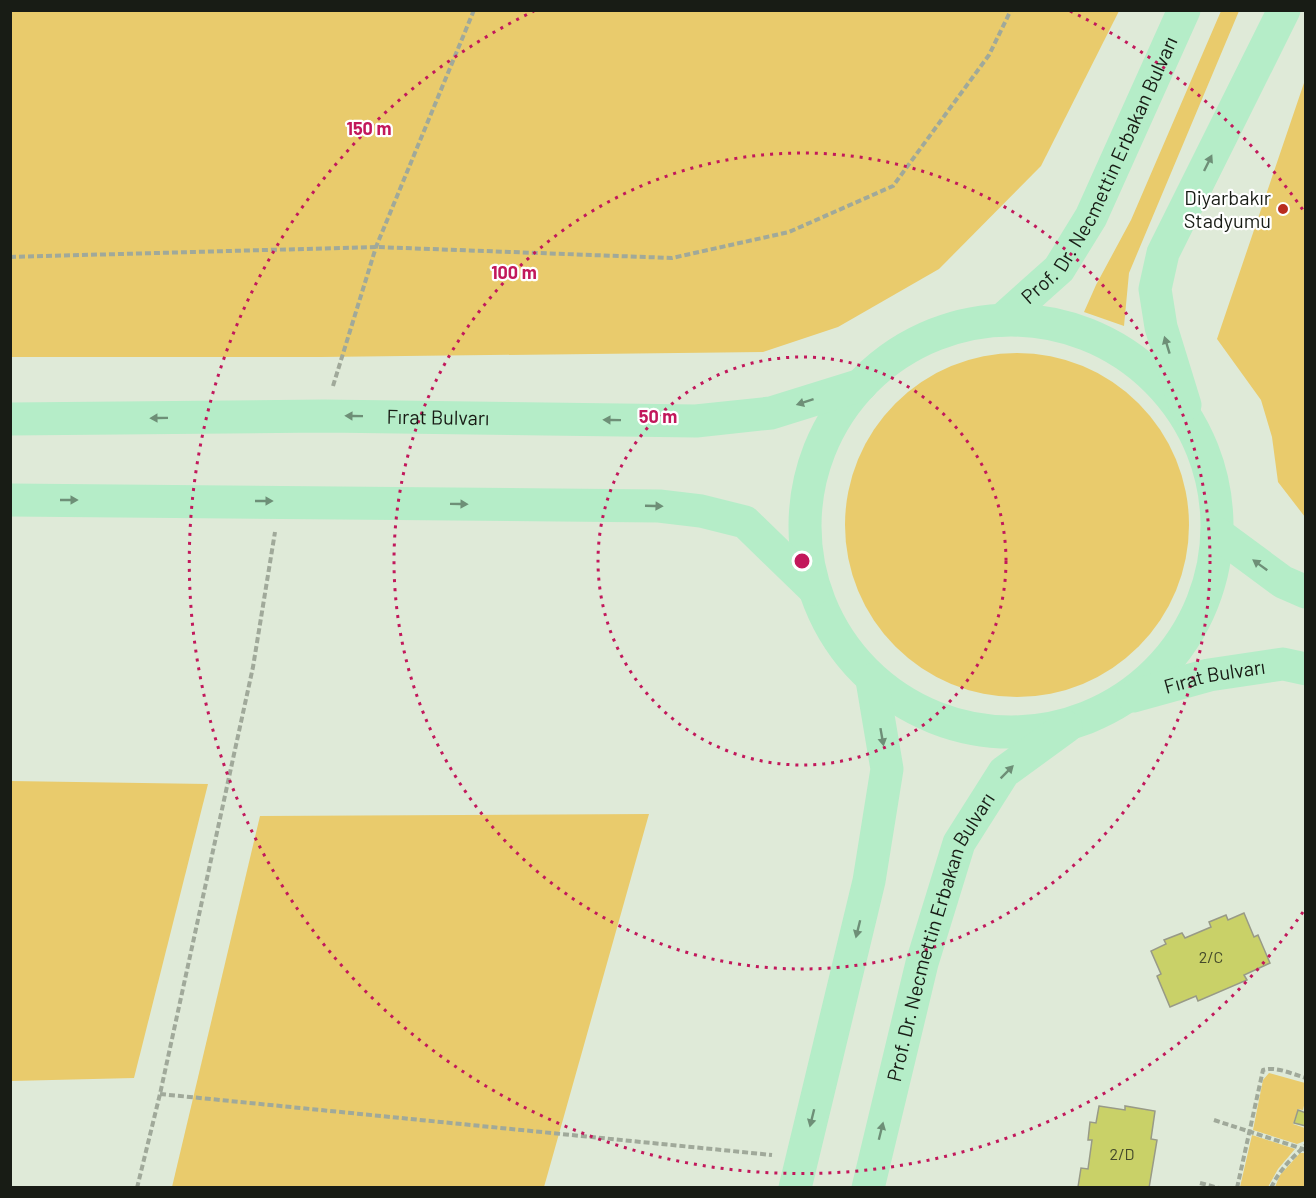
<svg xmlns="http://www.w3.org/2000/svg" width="1316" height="1198" viewBox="0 0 1316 1198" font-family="Barlow,sans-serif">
	<rect width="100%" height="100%" fill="#dfead8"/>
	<g fill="#e9cb6c">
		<path d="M10 11 11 10 1119 11 1041 166 939 269 838 327 763 352 321 357H11Z"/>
		<path d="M1221 11H1239L1129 273 1124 326 1084 312 1096 285 1131 220Z"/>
		<path d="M1305 80V517L1278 482 1272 437 1261 400 1217 339Z"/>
		<circle cx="1017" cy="525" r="172"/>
		<path d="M10 781 208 784 134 1078 11 1081Z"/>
		<path d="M649 814 544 1187H172L260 816Z"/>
		<path d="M1269 1073 1305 1083V1101L1303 1110 1298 1109 1293 1124 1305 1128V1141L1297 1144 1253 1130 1263 1080Z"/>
		<path d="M1252 1135 1295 1149 1278 1169 1268 1187H1240Z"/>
		<path d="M1300 1153H1305V1187H1275L1280 1175Z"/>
	</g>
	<g fill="#c9d168" stroke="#989a87" stroke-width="1.5">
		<path d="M1244 913 1254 937 1258 935 1270 963 1244 975 1247 980 1198 1001 1196 996 1170 1007 1157 976 1161 974 1151 951 1166 944 1164 940 1182 933 1185 938 1211 927 1209 922 1226 915 1228 920Z"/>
		<path d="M1099 1106 1125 1110V1106L1155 1111 1151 1139 1157 1140 1149 1188 1078 1187 1081 1168 1088 1169 1092 1140H1088L1090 1122 1096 1123Z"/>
		<path d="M1298 1110 1306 1113V1126L1294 1123Z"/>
	</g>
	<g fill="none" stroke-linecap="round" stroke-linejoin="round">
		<g stroke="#a0a99a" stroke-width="4" stroke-dasharray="6 3" stroke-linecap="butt">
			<path d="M10 257 376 247 672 258 789 232 893 186 989 55 1011 10"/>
			<path d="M333 386 376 247 474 10"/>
			<path d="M160 1094 772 1155"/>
			<path d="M1214 1120 1306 1150"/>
			<path d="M1200 1183 1219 1188"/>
			<path d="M137 1188 160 1094 253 667 275 532"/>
			<path d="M1237 1188 1263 1070C1276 1066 1292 1074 1306 1078"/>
			<path d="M1271 1188C1280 1169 1291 1159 1306 1145"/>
		</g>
		<g stroke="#b5edc8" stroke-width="33">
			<path id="s1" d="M1002 320 1059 269 1091 217 1184 10"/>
			<circle cx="1011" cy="526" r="206"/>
			<path d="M1185 405 1161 327 1155 289 1163 253 1284 10"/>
			<path id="s2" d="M10 419 324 416 696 421 771 413 861 385"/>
			<path d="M10 500 659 506 701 511 745 522 814 589"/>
			<path d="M1218 534 1283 582 1306 592"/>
			<path id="s3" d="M1133 696 1209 675 1283 664 1306 669"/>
			<path d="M795 1188 869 881 887 769 872 680"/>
			<path id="s4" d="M868 1188 922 963 959 843 1004 772 1066 727"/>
		</g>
	</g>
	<defs><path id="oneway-solid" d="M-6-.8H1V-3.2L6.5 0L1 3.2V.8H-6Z" transform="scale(1.5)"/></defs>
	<g fill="#6e8f77">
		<use href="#oneway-solid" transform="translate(1208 163) rotate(-64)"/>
		<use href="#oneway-solid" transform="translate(1167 345) rotate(-107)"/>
		<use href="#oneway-solid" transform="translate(805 402) rotate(162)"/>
		<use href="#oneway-solid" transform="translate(354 416) rotate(-179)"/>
		<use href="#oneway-solid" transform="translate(159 418) rotate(179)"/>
		<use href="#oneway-solid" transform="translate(612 420) rotate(-179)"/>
		<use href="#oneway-solid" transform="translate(69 500)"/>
		<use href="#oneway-solid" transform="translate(264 501)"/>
		<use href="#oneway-solid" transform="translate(459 504) rotate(1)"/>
		<use href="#oneway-solid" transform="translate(654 506) rotate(2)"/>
		<use href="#oneway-solid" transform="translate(1260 565) rotate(-144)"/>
		<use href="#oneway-solid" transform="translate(882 737) rotate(80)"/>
		<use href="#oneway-solid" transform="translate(1007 772) rotate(-45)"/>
		<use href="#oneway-solid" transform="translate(858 929) rotate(104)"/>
		<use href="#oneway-solid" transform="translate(812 1118) rotate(104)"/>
		<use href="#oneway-solid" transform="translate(881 1131) rotate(-76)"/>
	</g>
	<g fill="none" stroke="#c2185b" stroke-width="3" stroke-dasharray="3 6">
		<circle cx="802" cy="561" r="204"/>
		<circle cx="802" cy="561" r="408"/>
		<path d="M1303 912A612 612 0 1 1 534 11M1070 11A612 612 0 0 1 1303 210"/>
	</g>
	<circle fill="#b92c1e" stroke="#fff" stroke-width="2" cx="1283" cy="209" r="6"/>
	<g text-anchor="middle" stroke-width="4.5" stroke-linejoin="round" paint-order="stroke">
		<g font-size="16" fill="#44492a">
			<text x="1211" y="963">2/C</text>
			<text x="1122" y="1160">2/D</text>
		</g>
		<g font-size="20" fill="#181c15" stroke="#fff">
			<text dy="7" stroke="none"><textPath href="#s1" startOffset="182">Prof. Dr. Necmettin Erbakan Bulvarı</textPath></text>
			<text dy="7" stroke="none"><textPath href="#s2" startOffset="428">Fırat Bulvarı</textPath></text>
			<text dy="7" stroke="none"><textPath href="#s3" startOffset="84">Fırat Bulvarı</textPath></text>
			<text dy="7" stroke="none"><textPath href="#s4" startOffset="262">Prof. Dr. Necmettin Erbakan Bulvarı</textPath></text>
		</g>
		<g font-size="20" fill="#181c15" stroke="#fff" text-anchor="end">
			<text x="1271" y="205">Diyarbakır<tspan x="1271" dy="23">Stadyumu</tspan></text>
		</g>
	</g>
	<circle cx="802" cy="561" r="9" fill="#c2185b" stroke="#fff" stroke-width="3"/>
	<g font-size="18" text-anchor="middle" font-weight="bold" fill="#c2185b" stroke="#fff" stroke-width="4.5" stroke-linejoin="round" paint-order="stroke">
		<text x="369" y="135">150 m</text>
		<text x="514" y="279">100 m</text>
		<text x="658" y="423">50 m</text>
	</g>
	<rect width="1316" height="1198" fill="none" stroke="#181c15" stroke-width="24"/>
</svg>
